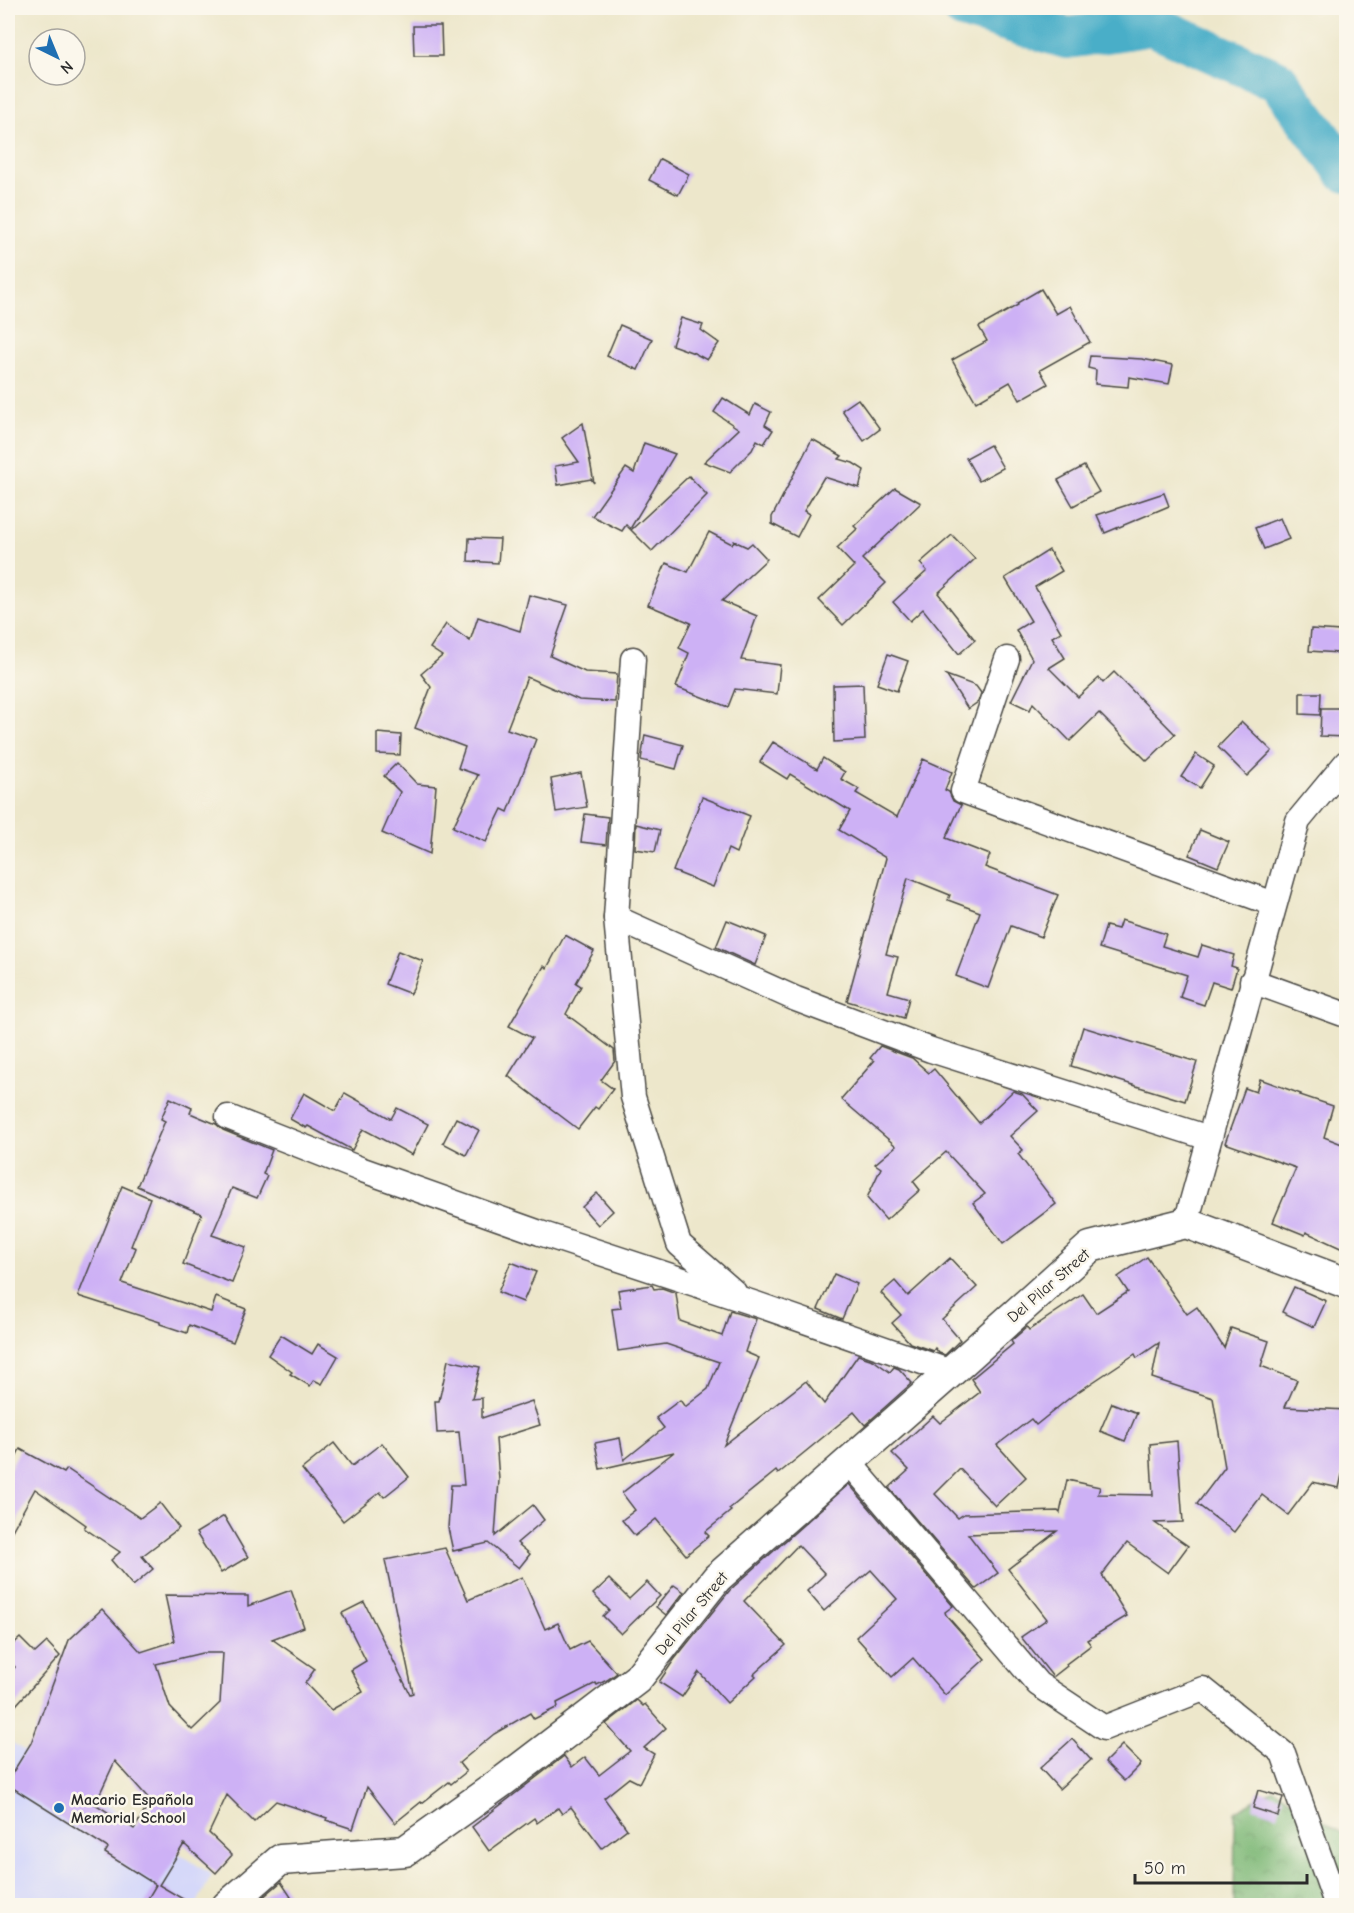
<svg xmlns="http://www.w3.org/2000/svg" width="1354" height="1913" viewBox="0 0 1354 1913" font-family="'Comic Neue',sans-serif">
	<defs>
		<pattern id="forest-crowns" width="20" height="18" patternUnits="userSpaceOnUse" patternTransform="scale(1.5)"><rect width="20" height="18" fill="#7db876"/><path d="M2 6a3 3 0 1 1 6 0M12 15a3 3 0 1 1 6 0" fill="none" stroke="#679661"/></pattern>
	</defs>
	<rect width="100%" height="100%" fill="#fbf7ec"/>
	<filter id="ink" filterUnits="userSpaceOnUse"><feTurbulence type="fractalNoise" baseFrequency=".0167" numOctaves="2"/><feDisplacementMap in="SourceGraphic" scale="12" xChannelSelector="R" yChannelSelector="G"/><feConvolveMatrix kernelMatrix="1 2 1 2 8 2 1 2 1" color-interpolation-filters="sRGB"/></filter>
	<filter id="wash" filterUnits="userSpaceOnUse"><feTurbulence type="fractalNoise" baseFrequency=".008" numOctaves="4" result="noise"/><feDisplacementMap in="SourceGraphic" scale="24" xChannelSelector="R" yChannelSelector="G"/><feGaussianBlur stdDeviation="1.35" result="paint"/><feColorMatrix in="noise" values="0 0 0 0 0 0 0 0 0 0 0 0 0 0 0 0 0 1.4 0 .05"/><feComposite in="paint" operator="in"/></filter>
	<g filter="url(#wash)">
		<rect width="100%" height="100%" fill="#ede7cb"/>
		<path fill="#d5d8f9" d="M8 1740 212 1875 196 1905H8Z"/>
		<path fill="url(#forest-crowns)" stroke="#547250" stroke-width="1.5" d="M1274 1789 1343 1834 1346 1831V1905L1234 1906 1235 1812Z"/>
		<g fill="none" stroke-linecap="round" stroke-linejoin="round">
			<path stroke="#49aec8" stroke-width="42" d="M963 8 1067 38 1152 25 1278 81 1346 172"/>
		</g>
		<g id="blocks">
			<g fill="#cdb1f5" fill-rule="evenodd">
				<path d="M413 26H441L442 56H414Z"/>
				<path d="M660 159 689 174 678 195 649 180Z"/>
				<path d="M1041 289 1056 314 1070 306 1090 342 1040 370 1048 384 1020 400 1010 382 976 402 952 360 987 341 979 327 1018 305 1017 303Z"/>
				<path d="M681 318 703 325 701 330 719 343 707 360 694 353 672 345Z"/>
				<path d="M620 325 652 339 638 370 607 356Z"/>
				<path d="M1090 356 1142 359 1173 365 1169 384 1129 377 1128 387 1095 384 1096 370 1088 368Z"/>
				<path d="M723 398 750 415 755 404 771 412 765 425 773 430 764 444 757 440 752 450 730 472 704 462 739 429 714 412Z"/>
				<path d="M858 399 880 429 864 441 842 410Z"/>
				<path d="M583 423 594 483 591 479 558 485 555 466 579 462 562 438Z"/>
				<path d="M812 439 842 456 839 459 853 463 864 470 859 488 824 477 804 511 809 514 797 537 772 524V517Z"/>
				<path d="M644 443 675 454 630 529 626 525 622 531 592 516 626 468 634 473Z"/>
				<path d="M990 445 1003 468 979 481 966 458Z"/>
				<path d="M1084 466 1099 492 1073 506 1058 480Z"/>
				<path d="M689 476 707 495 652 551 631 530Z"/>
				<path d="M895 488 921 503 862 559 886 583 843 625 819 600 854 566 837 548 857 529 854 526Z"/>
				<path d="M1164 493 1169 506 1105 533 1097 515Z"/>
				<path d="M1280 518 1289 539 1264 549 1255 528Z"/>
				<path d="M709 532 732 544 734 541 747 547 752 543 767 559 722 601 757 616 741 660 780 665 777 694 735 689 728 707 676 687 689 653 679 648 691 623 648 605 666 563 688 572Z"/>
				<path d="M952 535 975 559 938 593 975 640 959 654 923 609 910 621 893 602 927 571 920 563Z"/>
				<path d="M469 538 500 539 498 563 468 561Z"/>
				<path d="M1049 550 1062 571 1035 587 1061 632 1052 637 1065 658 1049 668 1078 697 1099 678 1103 683 1114 672 1175 734 1147 761 1099 713 1070 741 1033 703 1030 710 1011 701 1032 659 1016 630 1031 621 1005 578Z"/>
				<path d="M529 595 568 605 550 656 585 672 617 674 615 702 579 700 527 677 507 729 536 739 508 812 502 809 486 842 453 827 478 775 458 768 465 747 415 728 431 687 421 674 442 656 430 648 446 624 470 641 478 617 520 631Z"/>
				<path d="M1311 629 1340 631 1339 653 1309 651Z"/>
				<path d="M888 654 908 661 897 691 877 684Z"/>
				<path d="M946 675 976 686 981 693 978 702 968 709Z"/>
				<path d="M863 684 865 740 834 742 833 685Z"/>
				<path d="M1300 693H1321L1320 715 1300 714Z"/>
				<path d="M1321 708H1347V737L1320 736Z"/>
				<path d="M1242 722 1272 751 1247 776 1218 747Z"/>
				<path d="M377 733 401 735 400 755 377 754Z"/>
				<path d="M645 735 683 745 676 769 641 760Z"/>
				<path d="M773 742 817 769 823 758 845 772 841 779 859 789 856 793 897 817 923 759 952 772 945 790 949 792 953 801 961 805 946 838 990 855 985 867 1058 895 1041 937 1011 926 988 988 956 976 980 912 948 900 950 895 908 878 886 954 898 957 888 992 909 998 904 1018 847 1001 886 858 839 830 850 811 790 774 787 779 760 762Z"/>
				<path d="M1196 754 1214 766 1200 788 1181 777Z"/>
				<path d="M397 763 417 784 436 786 430 854 382 833 400 792 384 776Z"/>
				<path d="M581 773 587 807 556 812 551 779Z"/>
				<path d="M702 797 750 816 736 853 728 849 713 887 673 871Z"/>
				<path d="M585 814 608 817 606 845 581 842Z"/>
				<path d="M636 824 660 830 655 852 635 849Z"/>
				<path d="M1200 830 1229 842 1218 867 1189 855Z"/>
				<path d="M727 920 766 936 755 965 716 947Z"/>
				<path d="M1121 920 1166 934 1162 946 1198 957 1202 945 1234 955 1231 966 1237 968 1231 988 1212 982 1204 1005 1180 997 1187 975 1099 948 1106 926 1118 929Z"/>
				<path d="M565 935 594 951 576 983 581 986 566 1014 614 1050 615 1061 601 1080 613 1089 598 1109 595 1107 578 1129 508 1076 532 1038 509 1026 544 966 547 968Z"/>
				<path d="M398 951 423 961 411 994 385 984Z"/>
				<path d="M1083 1027 1197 1062 1185 1101 1071 1066Z"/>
				<path d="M880 1046 912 1058 929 1073 934 1069 979 1123 1013 1091 1022 1094 1038 1111 1010 1136 1023 1150 1018 1154 1056 1204 1003 1244 973 1203 985 1194 946 1152 913 1181 920 1190 886 1220 867 1198 881 1168 875 1164 896 1146 841 1099 874 1061 870 1058Z"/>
				<path d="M1260 1079 1301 1094 1300 1095 1333 1106 1324 1137 1347 1146V1251L1306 1232 1305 1235 1273 1222 1296 1168 1225 1143 1245 1088 1256 1092Z"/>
				<path d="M304 1093 335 1111 345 1093 391 1119 397 1108 428 1124 412 1155 363 1129 352 1150 308 1126 306 1128 290 1119Z"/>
				<path d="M170 1098 192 1108 190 1113 216 1124 223 1130 272 1150 263 1174 267 1176 257 1198 232 1188 212 1235 246 1247 232 1283 183 1264 202 1214 137 1186 165 1121 161 1119Z"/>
				<path d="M456 1118 479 1130 466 1155 443 1143Z"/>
				<path d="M122 1186 150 1198 131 1246 136 1248 122 1283 211 1312 216 1297 246 1309 233 1342 189 1325 187 1333 160 1324V1322L78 1296Z"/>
				<path d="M597 1193 613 1211 598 1225 582 1207Z"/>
				<path d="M1147 1257 1187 1314 1197 1307 1224 1348 1231 1328 1269 1341 1261 1366 1297 1380 1285 1407 1347 1410V1453L1339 1488 1313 1482 1288 1515 1262 1495 1234 1532 1197 1504 1225 1467 1213 1398 1152 1378 1159 1343 1137 1358 1135 1354 1072 1396 1036 1425 1031 1419 997 1445 1026 1477 995 1506 960 1469 935 1494 958 1518 964 1514 1058 1511 1060 1513 1067 1480 1100 1487 1098 1494 1153 1495 1150 1444 1177 1441 1183 1522 1155 1523 1188 1546 1168 1573 1127 1543 1102 1575 1127 1616 1087 1640 1091 1645 1066 1664 1067 1666 1053 1677 1021 1637 1047 1619 1008 1569 1057 1531 968 1534 998 1573 976 1589 889 1488 909 1470 892 1453 933 1416 940 1423 980 1392 971 1379 1013 1344 1011 1341 1027 1327 1029 1330 1083 1294 1096 1313 1128 1292 1118 1277Z"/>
				<path d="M950 1258 977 1287 942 1319 960 1340 945 1355 939 1353 935 1348 933 1351 910 1343 892 1323 901 1315 881 1293 895 1281 908 1296Z"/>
				<path d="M511 1262 536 1272 523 1302 498 1292Z"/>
				<path d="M834 1274 857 1284 842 1319 818 1309Z"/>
				<path d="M652 1285 654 1289 662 1288 676 1293 680 1321 722 1336 730 1311 756 1319 745 1352 759 1358 724 1445 806 1381 824 1404 858 1355 873 1360 890 1372 894 1367 899 1369 912 1383 865 1425 854 1412 778 1474 776 1471 729 1509 731 1511 705 1532 709 1536 686 1555 656 1519 635 1536 622 1520 635 1510 622 1493 674 1452 600 1469 595 1443 620 1438 624 1460 664 1428 656 1418 680 1400 685 1407 708 1389 719 1362 666 1344 618 1351 612 1309 621 1308 618 1290Z"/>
				<path d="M1294 1287 1326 1301 1314 1327 1282 1312Z"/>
				<path d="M281 1335 312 1354 318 1344 338 1356 322 1384 314 1380 310 1386 290 1374 292 1372 268 1355Z"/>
				<path d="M448 1360 480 1367 472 1399 482 1398V1418L532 1401 540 1425 496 1439 499 1480 495 1536 533 1505 544 1520 517 1543 530 1554 519 1568 488 1543 453 1551 448 1528 451 1485H464L459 1432 437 1433 435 1401H439Z"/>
				<path d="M1112 1403 1137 1413 1125 1441 1100 1431Z"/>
				<path d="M334 1443 352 1466 382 1443 409 1477 384 1497 380 1492 343 1521 302 1469Z"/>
				<path d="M20 1449 64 1473 67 1469 140 1518 160 1503 179 1528 142 1556 153 1569 133 1586 111 1560 120 1552 84 1528 86 1525 35 1489 8 1538V1472Z"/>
				<path d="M849 1484 953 1606 945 1612 946 1615 985 1659 945 1695 913 1658 892 1677 856 1637 897 1599 871 1570 824 1611 807 1591 825 1574 798 1545 744 1601 786 1645 754 1674 756 1676 727 1703 699 1672 682 1697 659 1682 674 1660 730 1590Z"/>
				<path d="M224 1516 248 1557 221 1573 196 1533Z"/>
				<path d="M445 1548 468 1600 522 1577 545 1629 558 1623 570 1650 588 1641 617 1673 607 1680 597 1685 596 1683 557 1703 558 1707 534 1719 530 1713 494 1734 459 1763 466 1772 451 1784 449 1782 422 1803 421 1802 395 1823 367 1787 353 1829 326 1820 327 1818 276 1801 254 1822 227 1795 209 1833 232 1855 216 1873 184 1844 159 1885 193 1905H144L156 1885 105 1853 108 1848 8 1785V1780L31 1743 69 1640 102 1609 141 1652 175 1641 165 1595 248 1596V1606L291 1590 304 1627 272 1639 315 1669 305 1683 331 1710 363 1692 351 1670 366 1661 342 1613 364 1602 410 1694 413 1693 385 1560ZM202 1653H223L220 1703 192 1730 170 1707 156 1664ZM115 1761 151 1801 134 1829 95 1804Z"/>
				<path d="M609 1579 629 1599 647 1582 660 1596 621 1634 603 1616 609 1610 593 1594Z"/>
				<path d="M674 1585 684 1592 666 1615 656 1607Z"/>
				<path d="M20 1638 35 1653 47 1642 60 1656 8 1714V1676L15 1667 8 1659V1649Z"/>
				<path d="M637 1700 643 1706 645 1704 666 1728 644 1748 654 1754 639 1783 629 1778 604 1798 627 1829 602 1848 571 1807 562 1814 558 1808 537 1823 534 1818 489 1851 472 1827 564 1756 572 1767 585 1757 599 1775 630 1751 606 1724Z"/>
				<path d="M1072 1739 1091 1760 1059 1789 1040 1768Z"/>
				<path d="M1122 1745 1141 1764 1124 1781 1105 1762Z"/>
				<path d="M1258 1790 1283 1797 1278 1816 1253 1808Z"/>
				<path d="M281 1882 291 1897 280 1905H254Z"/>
			</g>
		</g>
	</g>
	<g filter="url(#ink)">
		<use href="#blocks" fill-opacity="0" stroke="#484743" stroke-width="1.5"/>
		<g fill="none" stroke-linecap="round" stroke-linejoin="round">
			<g stroke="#484743" stroke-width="27">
				<g id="minor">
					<path d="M633 659 616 918 633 1097 679 1244 734 1292"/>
					<path d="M1007 659 963 791 1274 904"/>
					<path d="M616 918 796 999 931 1050 1209 1138"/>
					<path d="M1252 981 1346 1015"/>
					<path d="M228 1117 360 1169 540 1233 756 1304 951 1372"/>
					<path d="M1186 1223 1298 821 1346 763"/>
					<path d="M849 1462 1038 1684 1104 1728 1203 1689 1283 1753 1337 1906"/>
				</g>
			</g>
			<g stroke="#484743" stroke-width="33">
				<path id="tertiary" d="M227 1906 280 1860 405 1851 503 1781 637 1679 717 1578 951 1372 1090 1247 1186 1223 1346 1283"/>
			</g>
			<use href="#minor" stroke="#fff" stroke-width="24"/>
			<use href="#tertiary" stroke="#fff" stroke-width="30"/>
		</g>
	</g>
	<circle fill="#1f6fb2" stroke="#fbf7ec" stroke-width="2" cx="59" cy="1808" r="6"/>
	<g text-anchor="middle" stroke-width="5" stroke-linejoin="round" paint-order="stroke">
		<g font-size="16" fill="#2b2b2b" stroke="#fbf7ec">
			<text transform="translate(1048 1285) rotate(-41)" y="6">Del Pilar Street</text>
			<text transform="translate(691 1613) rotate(-50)" y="6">Del Pilar Street</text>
		</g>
		<g font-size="16" font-weight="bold" fill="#2b2b2b" stroke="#fbf7ec" text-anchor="start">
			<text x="71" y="1805">Macario Española<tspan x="71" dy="18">Memorial School</tspan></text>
		</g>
	</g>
	<rect width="1354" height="1913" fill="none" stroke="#fbf7ec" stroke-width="30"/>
	<g transform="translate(57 57) rotate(137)"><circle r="28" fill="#fbf7ec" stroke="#a8a59f" stroke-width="1.5"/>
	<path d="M0-4.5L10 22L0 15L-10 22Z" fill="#1f6fb2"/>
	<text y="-9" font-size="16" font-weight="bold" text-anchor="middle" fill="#2b2b2b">N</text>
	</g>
	<path d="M1135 1874v9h172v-9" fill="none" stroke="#2b2b2b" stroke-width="3"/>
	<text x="1144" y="1874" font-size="18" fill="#2b2b2b" stroke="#fbf7ec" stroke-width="4.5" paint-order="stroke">50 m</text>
</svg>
